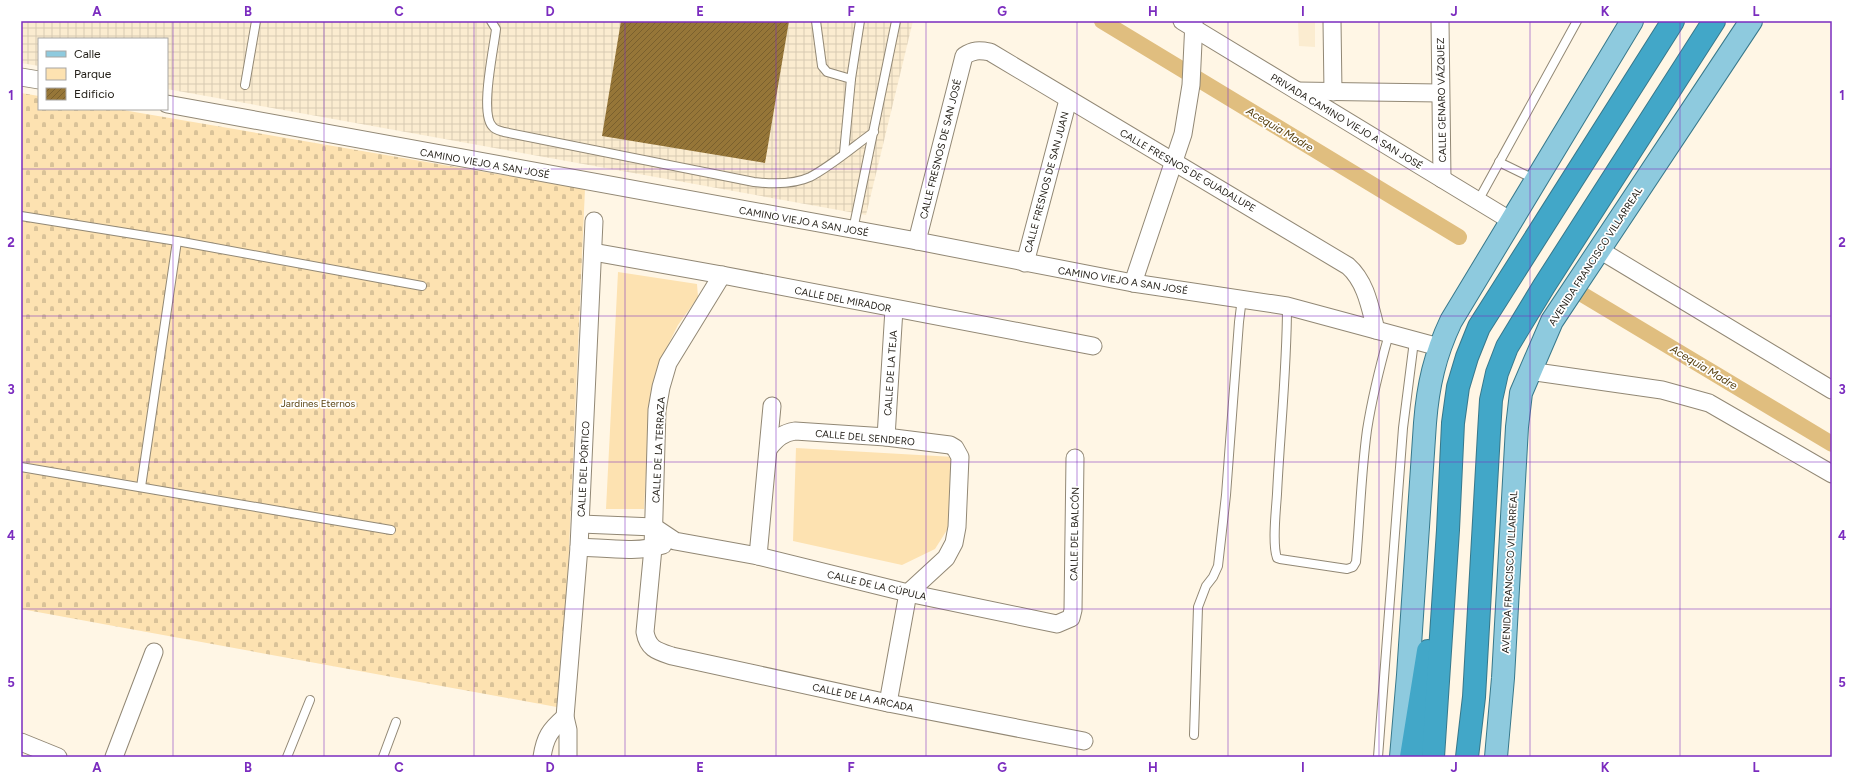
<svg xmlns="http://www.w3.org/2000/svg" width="1853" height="778" viewBox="0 0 1853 778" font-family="Figtree,sans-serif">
	<defs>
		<pattern id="industrial-grid" width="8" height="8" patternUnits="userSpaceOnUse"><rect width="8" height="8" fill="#fbecd0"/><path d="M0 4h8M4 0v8" fill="none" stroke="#d7cab2"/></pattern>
		<pattern id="cemetery-stones" width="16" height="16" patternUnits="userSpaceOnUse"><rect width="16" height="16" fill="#fde2b1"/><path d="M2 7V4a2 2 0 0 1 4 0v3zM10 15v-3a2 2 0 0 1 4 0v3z" fill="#d9c298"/></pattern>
		<pattern id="building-hatch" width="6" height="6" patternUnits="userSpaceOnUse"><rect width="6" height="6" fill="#967638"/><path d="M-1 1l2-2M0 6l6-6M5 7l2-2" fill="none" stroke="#7a602e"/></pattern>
	</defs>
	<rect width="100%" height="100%" fill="#fff6e5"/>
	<path fill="#fbecd0" d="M1298 21H1315V47L1299 46Z"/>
	<path fill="url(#industrial-grid)" d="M21 21H913L866 215 167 89V39H39V66L21 63Z"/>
	<g fill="#fde2b1">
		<path d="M618 272 697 284 698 297 678 325 659 363 650 401 644 509H606Z"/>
		<path d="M796 448 954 457 952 522 935 549 902 565 793 541Z"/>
	</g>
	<path fill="url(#cemetery-stones)" d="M21 93 39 96V109H117L585 189 562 708 21 609Z"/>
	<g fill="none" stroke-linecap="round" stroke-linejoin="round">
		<g stroke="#e0be7f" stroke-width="16">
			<path d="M1102 21 1459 237"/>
			<path d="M1575 290 1832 444"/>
		</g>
	</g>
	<path fill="url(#building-hatch)" d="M621 21H789L765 163 602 136Z"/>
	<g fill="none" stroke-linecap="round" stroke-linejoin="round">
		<g stroke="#928875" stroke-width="10">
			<g id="lane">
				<path d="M491 21 496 29C494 48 479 115 493 127 495 130 501 131 504 132L754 182C772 184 793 185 810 177 830 167 854 146 874 132"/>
				<path d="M816 21 822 66 827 72 851 79 860 21"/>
				<path d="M245 85 256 21"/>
				<path d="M844 153 851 79"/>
				<path d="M1499 162 1534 179"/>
				<path d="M1478 201 1577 21"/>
				<path d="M21 216 177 241 422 286"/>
				<path d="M853 230 896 21"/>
				<path d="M1287 306C1287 369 1280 432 1277 494 1276 510 1272 544 1277 558L1280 559 1347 569 1353 567 1356 562C1360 518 1361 474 1367 430 1372 398 1380 366 1389 334"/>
				<path d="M21 467 391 530"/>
				<path d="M141 487 177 241"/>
				<path d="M1194 735 1198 607 1206 586 1213 577 1218 566 1226 495 1239 322 1242 298"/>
				<path d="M287 757 310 700"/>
				<path d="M383 757 396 722"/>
				<path d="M1378 757 1403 428 1414 341"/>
			</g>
		</g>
		<g stroke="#928875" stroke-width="19">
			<g id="street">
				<path d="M1182 21 1513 222"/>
				<path d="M1332 21 1333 92"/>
				<path d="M1440 21 1442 179"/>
				<path d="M21 77 39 80"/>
				<path d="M1297 91 1440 93"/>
				<path d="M167 104 917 241 1133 283 1287 306 1439 347"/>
				<path d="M917 241 964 56C973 50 979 50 990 52L1348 266C1366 282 1370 307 1376 330"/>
				<path d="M1598 249 1832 390"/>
				<path d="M593 252 722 275 1093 346"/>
				<path d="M1025 263 1068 100"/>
				<path d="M722 275 668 363 661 387 657 410 653 548 645 632C648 649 657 651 672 656L888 703 1084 741"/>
				<path d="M1133 283 1183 134 1191 85 1194 21"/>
				<path d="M1529 371 1662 390 1709 403 1832 474"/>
				<path d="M886 437 894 309"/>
				<path d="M769 448C777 438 783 433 795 431L886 437 950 445 955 448 960 457 957 527 954 543 946 558 908 593 888 703"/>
				<path d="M581 524 654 527 675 541 758 556 908 593 1057 624 1071 618 1073 610 1075 458"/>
				<path d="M579 547C606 548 638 553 663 545"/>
				<path d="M758 556 772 406"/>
				<path d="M21 742 58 757"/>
				<path d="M114 757 154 652"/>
				<path d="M542 757C545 737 550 730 565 717"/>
				<path d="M568 757V730L565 717 579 547 594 221"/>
			</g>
		</g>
		<g stroke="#38788b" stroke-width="24">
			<g id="primary">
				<path d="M1401 757 1408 675 1425 423C1428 385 1435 355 1451 321L1632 21"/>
				<path d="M1496 757 1503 678 1517 427 1521 393 1552 321 1751 21"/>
			</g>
		</g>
		<g stroke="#38788b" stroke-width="24">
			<g id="highway">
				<path d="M1411 757 1428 651"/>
				<path d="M1433 757 1448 530 1453 423 1458 387 1467 357 1479 327 1673 21"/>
				<path d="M1467 757 1474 697 1489 433 1491 400 1497 373 1507 347 1544 286 1714 21"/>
			</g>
		</g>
		<use href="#lane" stroke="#fff" stroke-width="8"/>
		<use href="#street" stroke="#fff" stroke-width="17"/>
		<use href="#primary" stroke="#8ecade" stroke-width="22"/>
		<use href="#highway" stroke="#42a7c8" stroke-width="22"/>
	</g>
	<path fill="none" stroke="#7b2cbf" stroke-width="1" stroke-opacity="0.55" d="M173 21V757M324 21V757M474 21V757M625 21V757M776 21V757M926 21V757M1077 21V757M1228 21V757M1379 21V757M1530 21V757M1680 21V757M21 169H1832M21 316H1832M21 462H1832M21 609H1832"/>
	<g text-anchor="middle" stroke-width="3.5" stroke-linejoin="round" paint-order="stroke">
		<g font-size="10" fill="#25211a" stroke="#fff">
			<text transform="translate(1441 100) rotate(-91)" y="4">CALLE GENARO VÁZQUEZ</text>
			<text transform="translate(1347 121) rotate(31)" y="4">PRIVADA CAMINO VIEJO A SAN JOSÉ</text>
			<text transform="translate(940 149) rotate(-76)" y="4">CALLE FRESNOS DE SAN JOSÉ</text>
			<text transform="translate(485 163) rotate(10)" y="4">CAMINO VIEJO A SAN JOSÉ</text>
			<text transform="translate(1188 170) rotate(30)" y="4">CALLE FRESNOS DE GUADALUPE</text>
			<text transform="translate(1046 182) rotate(-75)" y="4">CALLE FRESNOS DE SAN JUAN</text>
			<text transform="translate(804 221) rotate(10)" y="4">CAMINO VIEJO A SAN JOSÉ</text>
			<text transform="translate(1595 256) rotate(-57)" y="4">AVENIDA FRANCISCO VILLARREAL</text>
			<text transform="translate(1123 280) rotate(9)" y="4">CAMINO VIEJO A SAN JOSÉ</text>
			<text transform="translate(843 299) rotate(11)" y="4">CALLE DEL MIRADOR</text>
			<text transform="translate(890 373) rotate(-86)" y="4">CALLE DE LA TEJA</text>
			<text transform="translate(865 437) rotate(5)" y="4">CALLE DEL SENDERO</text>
			<text transform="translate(658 450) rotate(-87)" y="4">CALLE DE LA TERRAZA</text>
			<text transform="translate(583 469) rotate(-87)" y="4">CALLE DEL PÓRTICO</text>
			<text transform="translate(1074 534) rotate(-89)" y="4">CALLE DEL BALCÓN</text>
			<text transform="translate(1509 572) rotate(-87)" y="4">AVENIDA FRANCISCO VILLARREAL</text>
			<text transform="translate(877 585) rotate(13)" y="4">CALLE DE LA CÚPULA</text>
			<text transform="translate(863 697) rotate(12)" y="4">CALLE DE LA ARCADA</text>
		</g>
		<g font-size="10" fill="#5d4615" stroke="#fff">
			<text x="318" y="407">Jardines Eternos</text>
		</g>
		<g font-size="11" font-style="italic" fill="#563f0d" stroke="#fff">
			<text transform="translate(1280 129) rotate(31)" y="4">Acequia Madre</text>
			<text transform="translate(1704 367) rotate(31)" y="4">Acequia Madre</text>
		</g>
	</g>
	<rect width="1853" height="778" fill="none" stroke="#ffffff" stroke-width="44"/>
	<rect x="38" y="38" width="130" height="72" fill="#ffffff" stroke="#a8a6a3"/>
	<rect x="46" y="51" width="20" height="6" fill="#8ecade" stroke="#a8a6a3"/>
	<text x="74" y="58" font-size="12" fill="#25211a">Calle</text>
	<rect x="46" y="68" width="20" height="12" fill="#fde2b1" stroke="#a8a6a3"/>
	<text x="74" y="78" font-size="12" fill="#25211a">Parque</text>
	<rect x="46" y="88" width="20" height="12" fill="url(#building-hatch)" stroke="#a8a6a3"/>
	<text x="74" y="98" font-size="12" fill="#25211a">Edificio</text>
	<rect x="22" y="22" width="1809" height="734" fill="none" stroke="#7b2cbf" stroke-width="1.5"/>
	<g font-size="13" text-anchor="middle" font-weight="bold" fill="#7b2cbf">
		<text x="97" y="16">A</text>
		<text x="248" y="16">B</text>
		<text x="399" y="16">C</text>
		<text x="550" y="16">D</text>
		<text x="700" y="16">E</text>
		<text x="851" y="16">F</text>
		<text x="1002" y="16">G</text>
		<text x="1153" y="16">H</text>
		<text x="1303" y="16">I</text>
		<text x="1454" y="16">J</text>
		<text x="1605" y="16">K</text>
		<text x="1756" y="16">L</text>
		<text x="11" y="100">1</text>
		<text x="1842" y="100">1</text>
		<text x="11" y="247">2</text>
		<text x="1842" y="247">2</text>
		<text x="11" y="394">3</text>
		<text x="1842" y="394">3</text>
		<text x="11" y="540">4</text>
		<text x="1842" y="540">4</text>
		<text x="11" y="687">5</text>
		<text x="1842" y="687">5</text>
		<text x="97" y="772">A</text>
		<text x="248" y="772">B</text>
		<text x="399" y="772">C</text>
		<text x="550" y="772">D</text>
		<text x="700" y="772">E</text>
		<text x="851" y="772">F</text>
		<text x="1002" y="772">G</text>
		<text x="1153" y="772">H</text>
		<text x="1303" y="772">I</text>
		<text x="1454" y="772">J</text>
		<text x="1605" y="772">K</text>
		<text x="1756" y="772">L</text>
	</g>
</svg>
